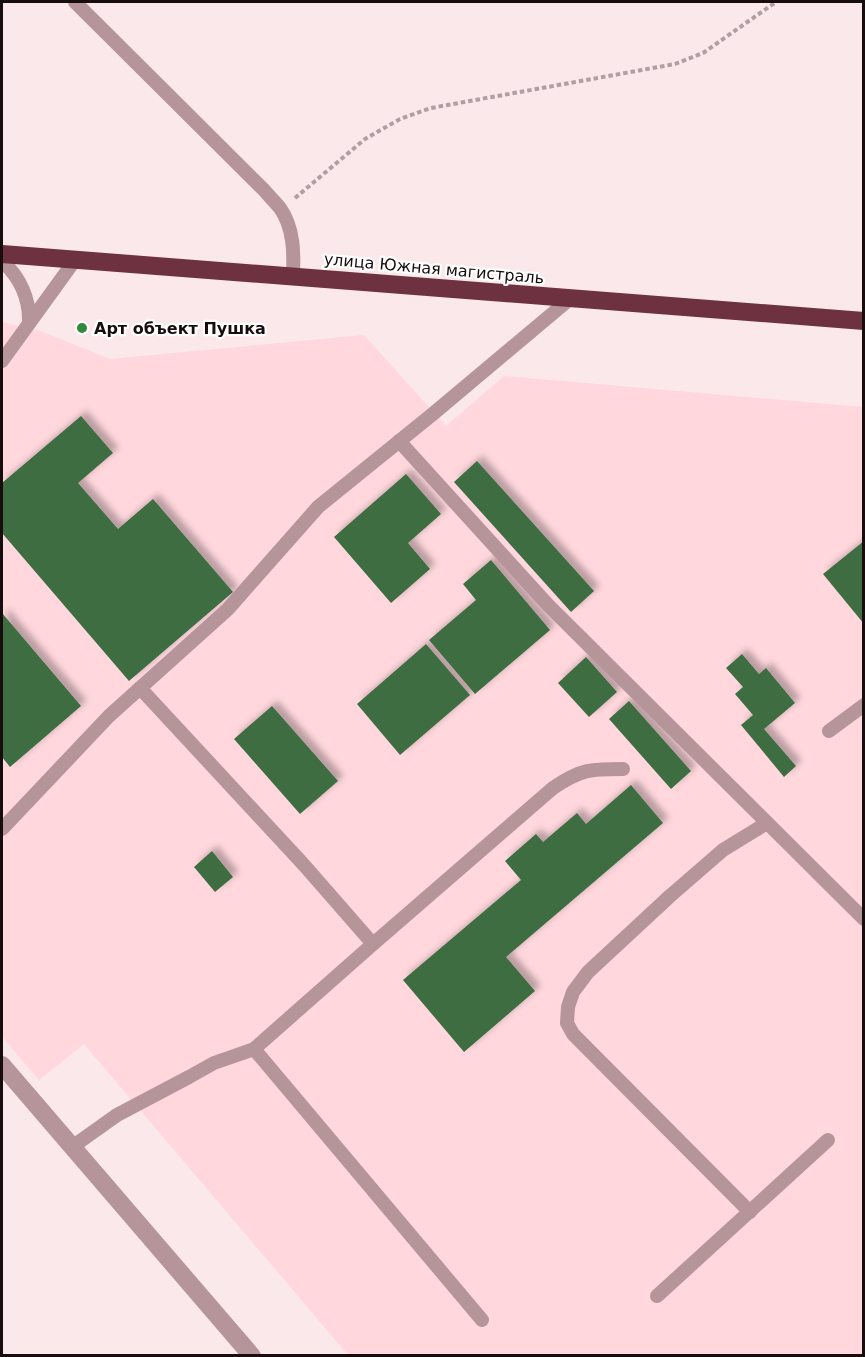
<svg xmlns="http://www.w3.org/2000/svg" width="865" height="1357" viewBox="0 0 865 1357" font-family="'DejaVu Sans',sans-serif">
	<defs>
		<filter id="shadow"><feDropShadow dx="5.5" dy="-5.5" stdDeviation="3" flood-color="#0004"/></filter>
	</defs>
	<rect width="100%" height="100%" fill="#fbe8eb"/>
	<path fill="#ffd7dd" d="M2 322 40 331 110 359 364 335 446 426 504 376 863 407V1355H348L84 1044 39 1080 2 1037Z"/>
	<g fill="#3d6d40" filter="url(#shadow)">
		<path d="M81 416 113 453 78 483 118 529 153 499 233 592 129 681 2 533V483Z"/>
		<path d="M477 461 594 591 571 612 454 482Z"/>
		<path d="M406 474 441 514 408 543 430 569 391 603 334 537Z"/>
		<path d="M864 541V624L823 574Z"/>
		<path d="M491 560 550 630 475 694 429 640 476 600 463 584Z"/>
		<path d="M2 613 81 706 10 767 2 757Z"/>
		<path d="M426 644 470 695 400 755 357 704Z"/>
		<path d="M742 654 759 674 766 668 795 703 764 729 796 766 784 777 741 725 753 715 735 694 743 687 726 668Z"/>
		<path d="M586 657 617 692 589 717 558 683Z"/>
		<path d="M629 701 691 771 671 789 609 719Z"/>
		<path d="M272 706 338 781 300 814 234 739Z"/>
		<path d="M631 785 663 823 506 957 535 991 464 1052 403 980 521 880 505 861 536 834 543 842 577 813 586 824Z"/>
		<path d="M212 851 233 877 215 892 194 867Z"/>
	</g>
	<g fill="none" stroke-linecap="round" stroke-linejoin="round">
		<path stroke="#af9fa2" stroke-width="4" stroke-dasharray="4.5 3" stroke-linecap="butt" d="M295 198 365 139 400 119 431 108 675 64 703 53 776 2"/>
		<g stroke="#b5959a" stroke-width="14">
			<path d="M75 2 264 190C269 196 275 202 280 208 294 228 294 253 293 276"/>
			<path d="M2 261C20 277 30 299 29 323"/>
			<path d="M2 361 75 260"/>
			<path d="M399 441 548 605 864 919"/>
			<path d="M140 688 304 865 373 944"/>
			<path d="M829 731 864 705"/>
			<path d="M2 829 109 716 228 609 318 507 434 413 571 298"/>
			<path d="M254 1049 482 1320"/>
			<path d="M72 1147 117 1115 189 1077 214 1063 254 1049 373 944 553 788C581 769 590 769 623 769"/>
			<path d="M750 1212 573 1034 567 1023 568 1007 573 992 588 972 670 896 723 850 767 823"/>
			<path d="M657 1296 828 1140"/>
		</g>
		<path stroke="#b5959a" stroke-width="18" d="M2 1065 252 1356"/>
		<path stroke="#6e313f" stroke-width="18" d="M2 254 864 321"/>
	</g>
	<circle fill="#2f8a3b" stroke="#fff" stroke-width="2" cx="82" cy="328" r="6"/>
	<g text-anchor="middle" stroke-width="4.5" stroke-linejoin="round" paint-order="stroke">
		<g font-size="16" fill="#170d0f" stroke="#fff">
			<text transform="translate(434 268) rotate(5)" y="6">улица Южная магистраль</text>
		</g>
		<g font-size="16" font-weight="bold" fill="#170d0f" stroke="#fff" text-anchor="start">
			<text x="94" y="334">Арт объект Пушка</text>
		</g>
	</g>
	<rect width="865" height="1357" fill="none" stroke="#170d0f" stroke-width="6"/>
</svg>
